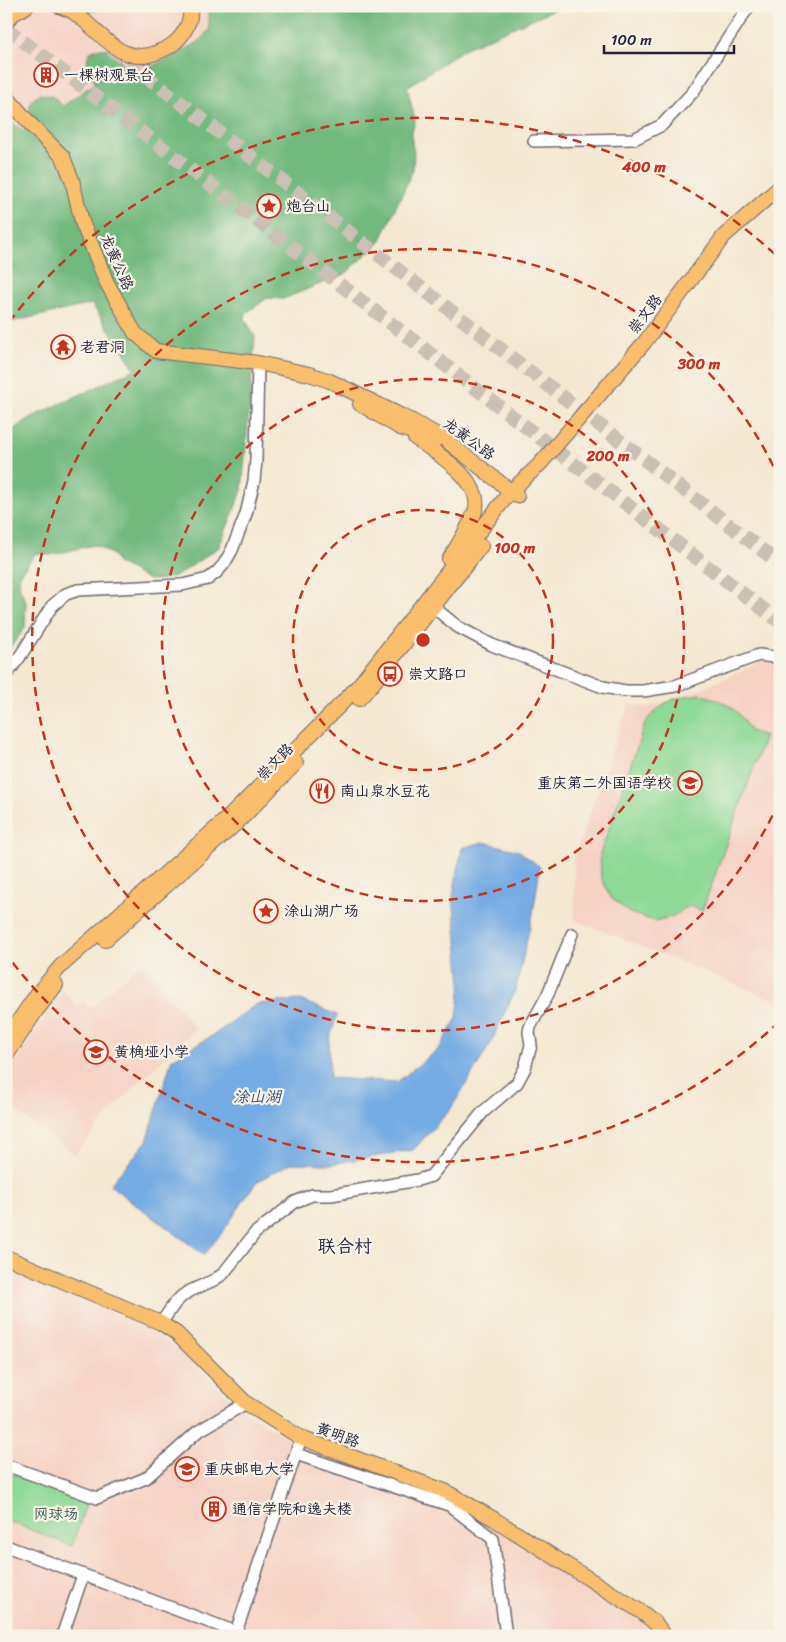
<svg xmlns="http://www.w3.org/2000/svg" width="786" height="1642" viewBox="0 0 786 1642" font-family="Sriracha,'LXGW WenKai TC',sans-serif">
	<rect width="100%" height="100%" fill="#f7f3e8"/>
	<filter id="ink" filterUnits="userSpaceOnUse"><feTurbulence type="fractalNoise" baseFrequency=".02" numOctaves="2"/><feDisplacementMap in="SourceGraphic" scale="10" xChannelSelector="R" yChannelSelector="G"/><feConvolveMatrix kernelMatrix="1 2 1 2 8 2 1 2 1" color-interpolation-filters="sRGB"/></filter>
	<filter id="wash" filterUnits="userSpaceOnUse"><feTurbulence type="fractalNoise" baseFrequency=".0096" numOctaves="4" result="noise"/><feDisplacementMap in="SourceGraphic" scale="20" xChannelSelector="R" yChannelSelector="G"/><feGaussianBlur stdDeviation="1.12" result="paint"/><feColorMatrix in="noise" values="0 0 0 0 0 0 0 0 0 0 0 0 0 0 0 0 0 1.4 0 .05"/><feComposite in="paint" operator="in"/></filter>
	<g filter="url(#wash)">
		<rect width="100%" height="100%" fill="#f4e8d2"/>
		<g fill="#f6d2c4">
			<path d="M6 6H66L90 14 103 6H207L209 8V30L197 43 136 75 127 73 123 68 118 54 87 60 96 83 63 107 52 96 31 102 28 126 23 130 6 119Z"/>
			<path d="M764 660 780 666V1002L575 920 574 858 629 704 648 708 704 688Z"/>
			<path d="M142 963 195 1028 120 1101 75 1154 6 1104V1076L53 1003 63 990 76 1006 83 1001 90 1008Z"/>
			<path d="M6 1269 131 1320 149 1330 180 1351 243 1410 293 1442 442 1497 494 1524 640 1618 651 1628 656 1636H6Z"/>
		</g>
		<g fill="#8ed995" stroke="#587e68">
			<path d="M701 694C727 703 736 706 750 731L765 736 702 911 689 906 673 916 655 921 630 913 611 898 601 877 600 854 646 721C666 699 672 698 701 694Z"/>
			<path d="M6 1471 87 1501 72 1546 6 1520Z"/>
		</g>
		<g fill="#72b97e" stroke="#4a6e5c">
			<path d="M66 6H103C84 16 86 15 66 6Z"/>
			<path d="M207 6H562L464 49 407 87 415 120 412 133V144L414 152 413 170 380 242 345 274 283 299 267 298 246 313 245 319 255 337 242 491 219 547 178 575 164 579 149 580 117 563 114 556 101 548 94 545 50 555 36 553 19 575 20 589 26 601 25 628 6 653V434L32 417 135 369 92 304 6 323V119L23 130 28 126 30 102 40 94 52 96 63 106 95 83 87 60 89 53 96 49 117 48 123 68 127 73 136 75 197 43 209 30V8Z"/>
		</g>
		<path fill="#75abe3" stroke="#4c668f" d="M483 842 519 851 540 867 533 913 516 988 491 1043 450 1110 413 1150 331 1164 291 1163 256 1182 224 1230 204 1255 110 1185 147 1141 172 1059 212 1036 257 1004 300 1000 337 1015 329 1041 330 1078 397 1082 439 1049 457 1018 461 985 453 895 462 848Z"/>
	</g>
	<g filter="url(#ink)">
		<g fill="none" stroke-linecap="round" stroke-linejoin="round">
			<g stroke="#cac0b4" stroke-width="14" stroke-dasharray="14 7" stroke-linecap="butt">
				<path d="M6 28 780 622"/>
				<path d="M111 49 780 564"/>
			</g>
			<g stroke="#6c6770" stroke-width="14">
				<g id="minor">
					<path d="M534 141 634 139 662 125 693 92 749 6"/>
					<path d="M427 602 458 627 492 645 603 687 625 691H643L675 686 759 655 780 658"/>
					<path d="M6 675 19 658 52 606 66 594 78 590 182 585 208 579 217 572 224 564 232 550 246 514 254 481 256 460 258 363"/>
					<path d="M161 1323 175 1303 182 1296 190 1291 214 1280 223 1274 255 1233 295 1202 312 1195H331L418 1180 431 1176 483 1112 517 1083 525 1068 531 1045 529 1032 530 1027 548 994 572 934"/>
					<path d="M296 1454 449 1505 493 1539 506 1636"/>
					<path d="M6 1465 97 1498 146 1478 197 1432 246 1403"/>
					<path d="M6 1546 236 1632 301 1438"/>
					<path d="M62 1636 83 1575"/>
				</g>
			</g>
			<g stroke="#6c6770" stroke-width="16">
				<g id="major">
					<path d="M59 6C64 8 69 9 73 12 100 29 121 69 158 52 169 47 174 45 182 35 187 28 193 15 189 6"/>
					<path d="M6 22 13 14 27 6"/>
					<path d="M6 96 32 126 63 157 72 180 82 222 107 283 135 333 156 351 258 363 309 374 330 381 412 421 443 438 517 496"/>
					<path d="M360 404 400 428 435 440"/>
					<path d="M415 438C435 452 481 479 476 508 472 524 457 545 449 560"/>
					<path d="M359 699 374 682 481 546"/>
					<path d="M105 940 239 821 296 763"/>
					<path d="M6 1039 37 994 61 966 231 815 343 702 359 685 511 491 540 464 644 343 724 236 780 187"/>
					<path d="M6 1056 36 1011 56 985"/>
					<path d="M6 1257 161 1323 176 1333 246 1403 301 1438 445 1491 494 1519 643 1613 655 1623 665 1636"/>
				</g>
			</g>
			<use href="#minor" stroke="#fff" stroke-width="11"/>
			<use href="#major" stroke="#f9bf6c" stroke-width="14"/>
		</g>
	</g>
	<g fill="none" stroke="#c8321e" stroke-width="2.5" stroke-dasharray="9 6">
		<circle cx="423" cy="640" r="130"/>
		<circle cx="423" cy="640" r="261"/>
		<path d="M779 802A391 391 0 1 1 779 478"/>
		<path d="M779 1022A522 522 0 0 1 9 958M9 322A522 522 0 0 1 779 258"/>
	</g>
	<defs>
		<g id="building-ring" transform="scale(1.25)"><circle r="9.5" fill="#f7f3e8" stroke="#c8321e" stroke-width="1.5"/><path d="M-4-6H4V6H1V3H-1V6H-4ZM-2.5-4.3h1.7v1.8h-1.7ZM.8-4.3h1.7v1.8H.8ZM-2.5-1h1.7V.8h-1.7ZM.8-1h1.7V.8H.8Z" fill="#c8321e"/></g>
		<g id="sight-ring" transform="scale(1.25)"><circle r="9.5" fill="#f7f3e8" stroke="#c8321e" stroke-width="1.5"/><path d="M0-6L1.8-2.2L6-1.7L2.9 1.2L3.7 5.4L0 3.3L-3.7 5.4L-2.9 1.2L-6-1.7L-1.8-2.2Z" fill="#c8321e"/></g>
		<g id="temple-ring" transform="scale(1.25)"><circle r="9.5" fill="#f7f3e8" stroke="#c8321e" stroke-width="1.5"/><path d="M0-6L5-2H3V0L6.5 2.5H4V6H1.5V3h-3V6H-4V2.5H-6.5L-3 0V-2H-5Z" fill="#c8321e"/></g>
		<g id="bus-ring" transform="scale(1.25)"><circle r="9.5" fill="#f7f3e8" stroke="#c8321e" stroke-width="1.5"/><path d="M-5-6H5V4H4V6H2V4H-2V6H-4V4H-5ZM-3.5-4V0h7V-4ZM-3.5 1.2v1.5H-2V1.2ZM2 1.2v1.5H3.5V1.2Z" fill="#c8321e"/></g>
		<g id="school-ring" transform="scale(1.25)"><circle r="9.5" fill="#f7f3e8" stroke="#c8321e" stroke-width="1.5"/><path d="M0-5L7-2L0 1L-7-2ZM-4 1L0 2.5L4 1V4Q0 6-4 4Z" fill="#c8321e"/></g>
		<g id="restaurant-ring" transform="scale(1.25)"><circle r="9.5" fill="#f7f3e8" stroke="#c8321e" stroke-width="1.5"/><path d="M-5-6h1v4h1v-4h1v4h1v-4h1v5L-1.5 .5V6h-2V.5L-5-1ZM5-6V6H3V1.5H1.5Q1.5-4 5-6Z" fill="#c8321e"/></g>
		<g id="university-ring" transform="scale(1.25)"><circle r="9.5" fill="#f7f3e8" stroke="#c8321e" stroke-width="1.5"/><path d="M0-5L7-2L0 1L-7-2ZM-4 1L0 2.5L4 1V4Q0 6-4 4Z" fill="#c8321e"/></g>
	</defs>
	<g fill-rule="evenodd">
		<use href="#building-ring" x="46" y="75"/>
		<use href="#sight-ring" x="269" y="206"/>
		<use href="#temple-ring" x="63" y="347"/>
		<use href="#bus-ring" x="390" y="674"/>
		<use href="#school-ring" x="690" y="783"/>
		<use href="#restaurant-ring" x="322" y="791"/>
		<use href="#sight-ring" x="266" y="911"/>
		<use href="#school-ring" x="96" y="1052"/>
		<use href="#university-ring" x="187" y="1469"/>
		<use href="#building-ring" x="214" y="1509"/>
	</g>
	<g text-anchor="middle" stroke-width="4.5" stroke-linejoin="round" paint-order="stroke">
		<g font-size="15" fill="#22223b" stroke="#f7f3e8" text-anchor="start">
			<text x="64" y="80">一棵树观景台</text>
			<text x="286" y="211">炮台山</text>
			<text x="80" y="352">老君洞</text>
			<text x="408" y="679">崇文路口</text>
			<text x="672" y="788" text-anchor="end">重庆第二外国语学校</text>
			<text x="340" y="796">南山泉水豆花</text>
			<text x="284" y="916">涂山湖广场</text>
			<text x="114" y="1057">黄桷垭小学</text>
			<text x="204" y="1474">重庆邮电大学</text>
			<text x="232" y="1514">通信学院和逸夫楼</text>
		</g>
		<g font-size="15" fill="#22223b" stroke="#f7f3e8">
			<text transform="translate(117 262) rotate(66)" y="5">龙黄公路</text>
			<text transform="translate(645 314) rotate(-53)" y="5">崇文路</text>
			<text transform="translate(469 439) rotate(36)" y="5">龙黄公路</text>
			<text transform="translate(275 762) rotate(-46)" y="5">崇文路</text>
			<text transform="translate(338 1435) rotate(20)" y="5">黄明路</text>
		</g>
		<g font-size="15" fill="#425956" stroke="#f7f3e8">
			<text x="56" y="1519">网球场</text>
		</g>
		<g font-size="16" font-style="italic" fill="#3f5276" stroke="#f7f3e8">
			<text x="257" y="1102">涂山湖</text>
		</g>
		<g font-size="18" fill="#22223b" stroke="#f7f3e8">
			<text x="345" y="1252">联合村</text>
		</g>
	</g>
	<circle cx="423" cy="640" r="8" fill="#c8321e" stroke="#f7f3e8" stroke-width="2.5"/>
	<g font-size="15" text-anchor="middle" font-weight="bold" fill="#c8321e" stroke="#f7f3e8" stroke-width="4.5" stroke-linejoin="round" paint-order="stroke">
		<text x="644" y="172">400 m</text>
		<text x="699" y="369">300 m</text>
		<text x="608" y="461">200 m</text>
		<text x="515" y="553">100 m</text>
	</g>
	<rect width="786" height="1642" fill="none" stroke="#f7f3e8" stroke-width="25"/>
	<path d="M604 45v8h130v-8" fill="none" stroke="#22223b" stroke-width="2.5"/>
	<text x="611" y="45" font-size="15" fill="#22223b" stroke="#f7f3e8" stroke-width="4" paint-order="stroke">100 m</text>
</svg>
